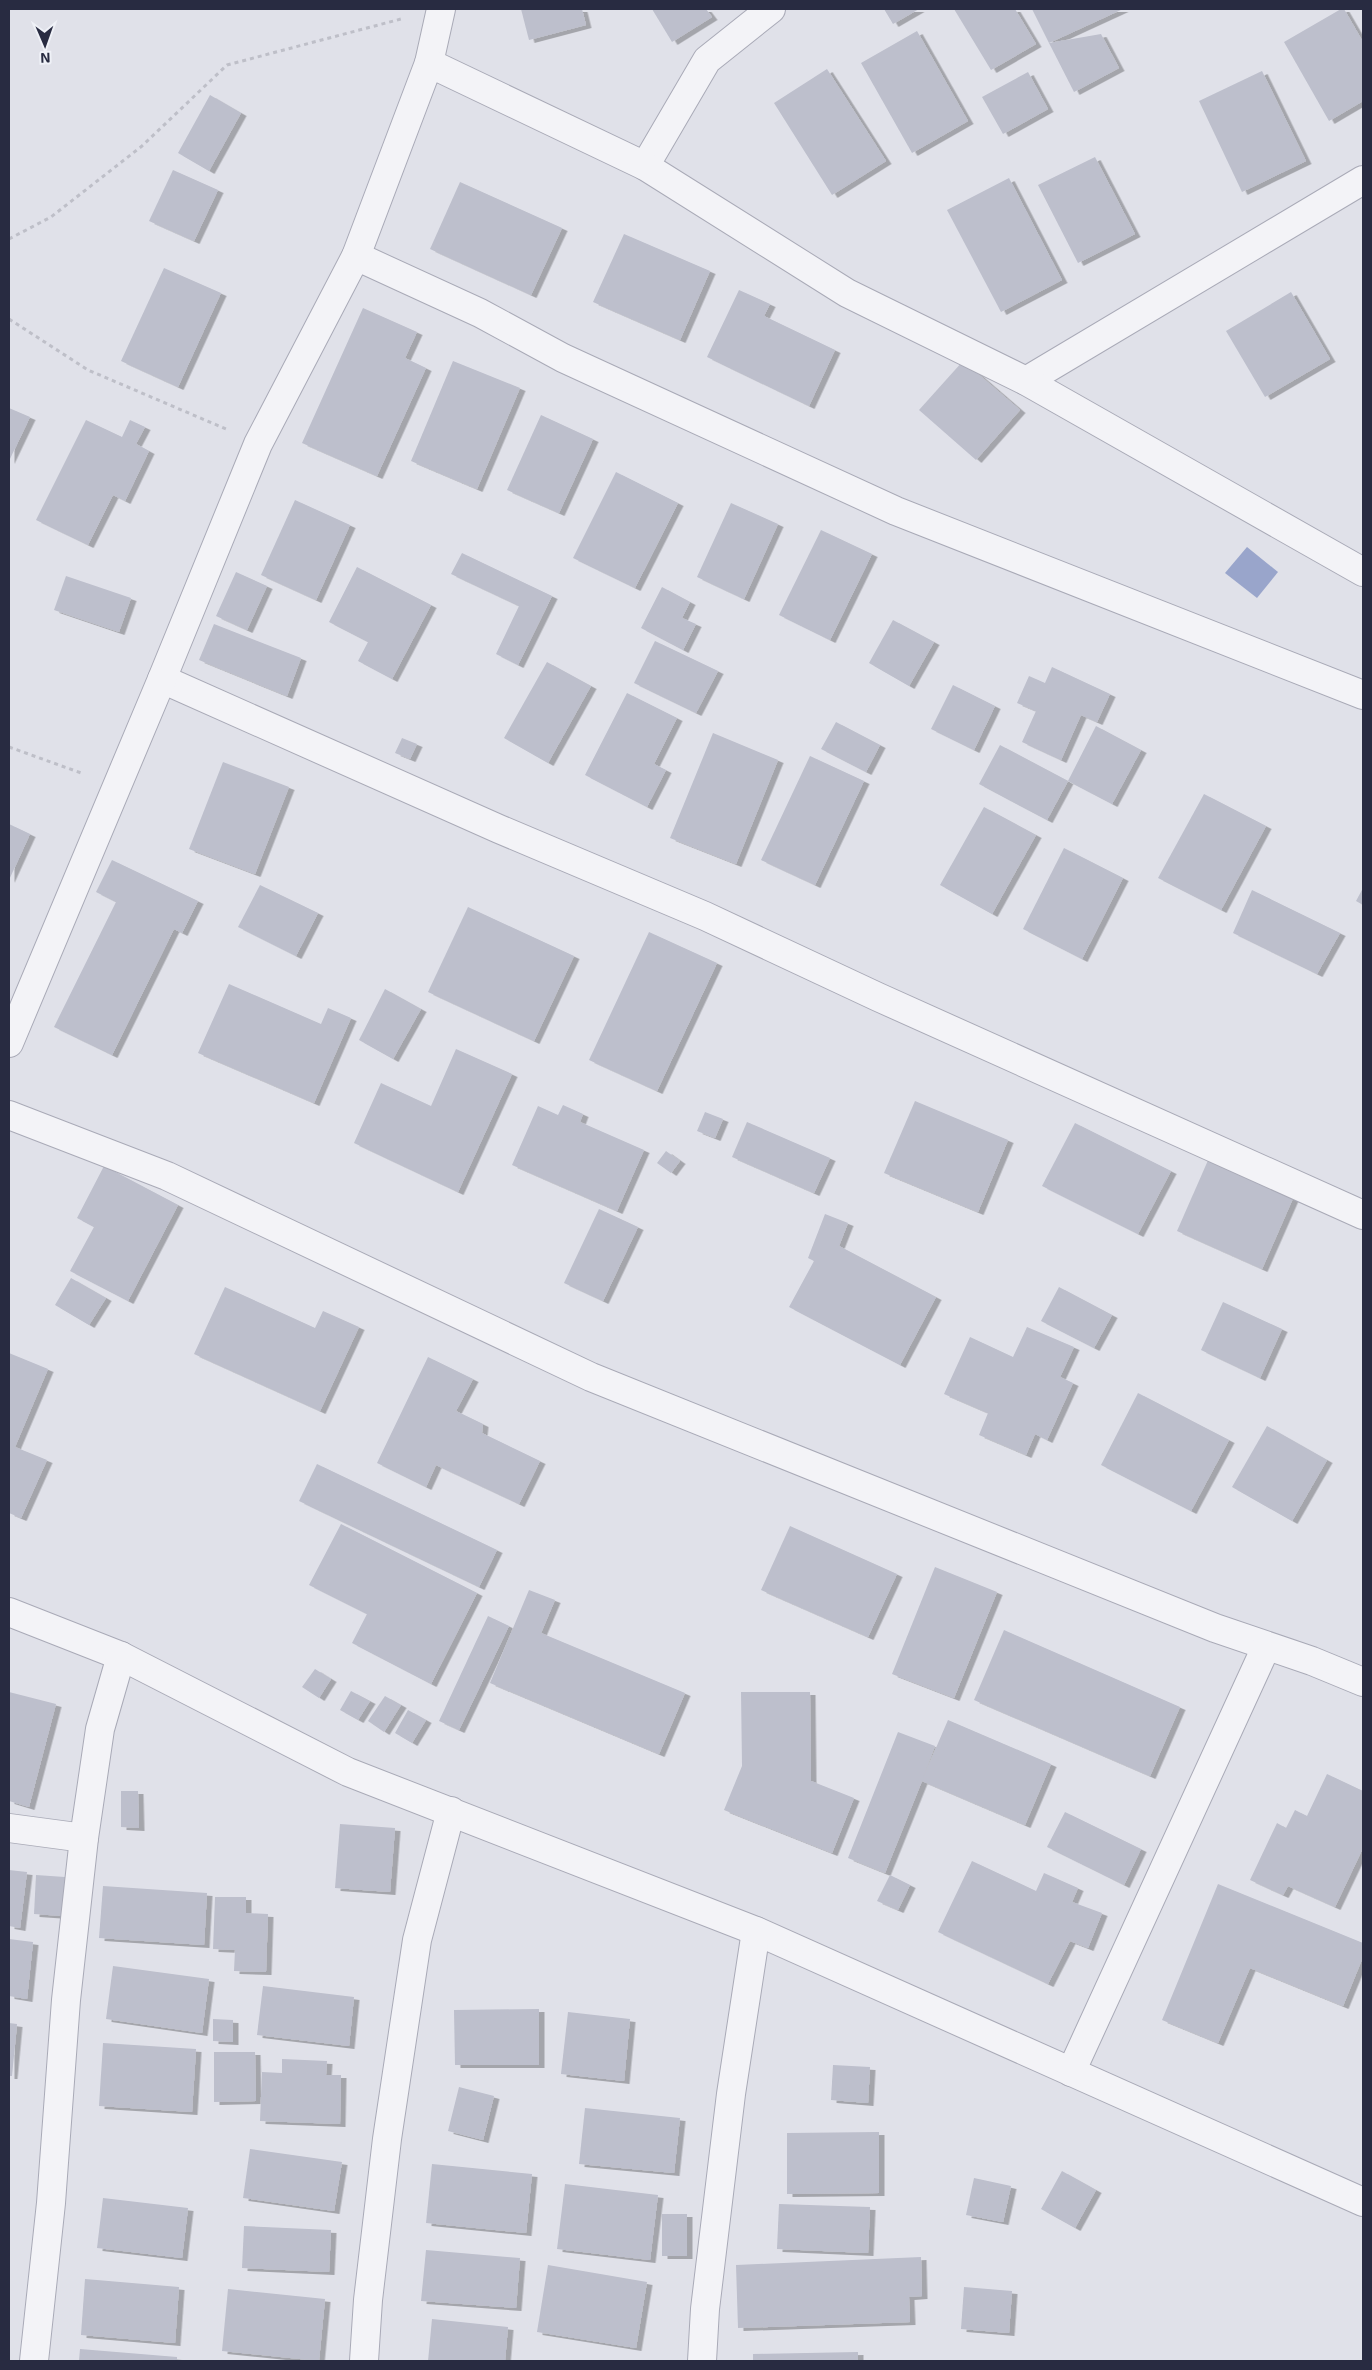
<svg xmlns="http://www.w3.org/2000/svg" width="1372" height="2370" viewBox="0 0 1372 2370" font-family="'Exo 2',sans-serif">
	<defs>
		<filter id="shadow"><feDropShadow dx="5.5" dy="3" stdDeviation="0" flood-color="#0004"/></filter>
	</defs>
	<rect width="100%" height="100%" fill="#e0e1e9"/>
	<path fill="#99a5cb" d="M1247 547 1278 572 1257 598 1225 573Z"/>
	<g fill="#bdbfcc" filter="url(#shadow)">
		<path d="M521 9H582L586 25 529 40Z"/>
		<path d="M652 9H706L712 17 672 42Z"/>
		<path d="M884 9H919L893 24Z"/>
		<path d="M954 9H1015L1036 44 991 70Z"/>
		<path d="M1032 9H1123L1049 43Z"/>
		<path d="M1341 9H1344L1363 42V101L1329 121 1284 42Z"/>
		<path d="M917 31 968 121 912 153 861 63Z"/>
		<path d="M1101 34 1119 68 1074 92 1049 43Z"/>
		<path d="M827 69 886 161 832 195 774 103Z"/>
		<path d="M1262 71 1306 161 1242 192 1199 101Z"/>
		<path d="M1028 72 1048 109 1003 134 982 97Z"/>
		<path d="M210 95 241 113 209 171 178 153Z"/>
		<path d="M1095 157 1135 234 1078 263 1038 185Z"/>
		<path d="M173 170 218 190 194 241 149 221Z"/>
		<path d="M1009 178 1062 280 1001 312 947 210Z"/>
		<path d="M460 182 562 228 531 295 430 249Z"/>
		<path d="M624 234 710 271 680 340 593 302Z"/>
		<path d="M164 268 221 293 178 387 121 361Z"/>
		<path d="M739 290 770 304 764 316 835 350 809 406 707 357Z"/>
		<path d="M1291 292 1330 359 1265 397 1226 331Z"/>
		<path d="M363 308 417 332 405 358 426 368 377 476 302 443Z"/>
		<path d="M453 361 520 388 477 489 411 461Z"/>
		<path d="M963 361 1020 410 976 460 919 410Z"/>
		<path d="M9 408 30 417 9 461Z"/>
		<path d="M541 415 593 439 559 513 507 490Z"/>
		<path d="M86 420 122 437 130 420 145 427 136 444 149 451 125 501 113 495 88 545 36 520Z"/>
		<path d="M616 472 678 503 635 588 573 558Z"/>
		<path d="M295 500 350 525 316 600 261 575Z"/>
		<path d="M731 503 778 524 744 599 697 577Z"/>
		<path d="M821 530 872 554 830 640 779 615Z"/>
		<path d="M462 553 552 596 518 665 496 654 519 606 451 574Z"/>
		<path d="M357 567 431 605 392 679 358 661 368 642 329 622Z"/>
		<path d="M236 572 267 586 247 630 216 616Z"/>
		<path d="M66 576 131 598 119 632 54 610Z"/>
		<path d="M662 587 690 602 682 618 696 624 683 650 641 628Z"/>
		<path d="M893 620 934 642 909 686 869 663Z"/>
		<path d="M214 624 301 658 287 696 199 660Z"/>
		<path d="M655 641 718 671 696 713 634 683Z"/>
		<path d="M547 662 591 686 548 763 504 738Z"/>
		<path d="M1052 667 1110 694 1097 722 1081 715 1061 760 1022 742 1036 711 1017 703 1029 676 1045 683Z"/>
		<path d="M953 685 995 706 974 750 931 729Z"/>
		<path d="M627 693 677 718 654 764 666 770 647 807 585 775Z"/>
		<path d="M836 722 880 745 866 772 821 749Z"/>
		<path d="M1096 726 1141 750 1112 804 1068 781Z"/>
		<path d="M713 733 778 760 736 864 670 838Z"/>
		<path d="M402 738 417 744 410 759 395 753Z"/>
		<path d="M1000 745 1068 781 1047 820 979 784Z"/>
		<path d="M810 756 864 781 815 885 761 860Z"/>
		<path d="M223 762 289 787 255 874 189 849Z"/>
		<path d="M1204 794 1266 826 1221 910 1158 878Z"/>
		<path d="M984 807 1036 835 992 914 940 885Z"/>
		<path d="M9 824 30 834 9 880Z"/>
		<path d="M1064 848 1123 878 1082 959 1023 929Z"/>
		<path d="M112 860 198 901 182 933 174 929 112 1055 54 1027 116 902 96 892Z"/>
		<path d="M260 885 318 913 296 956 238 927Z"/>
		<path d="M1363 888V905L1356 901Z"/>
		<path d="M1252 890 1340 933 1317 974 1233 933Z"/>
		<path d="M468 907 574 956 534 1041 428 992Z"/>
		<path d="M649 932 717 963 657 1091 589 1060Z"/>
		<path d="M229 984 321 1024 328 1008 351 1018 314 1103 198 1053Z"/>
		<path d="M385 989 421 1009 393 1059 359 1040Z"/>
		<path d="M456 1049 512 1074 458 1192 354 1143 381 1083 431 1106Z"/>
		<path d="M915 1101 1008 1140 978 1212 884 1173Z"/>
		<path d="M563 1105 583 1114 580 1122 644 1150 617 1211 512 1165 538 1106 558 1115Z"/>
		<path d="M705 1112 723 1119 715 1138 697 1131Z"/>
		<path d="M747 1122 830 1158 814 1193 732 1157Z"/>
		<path d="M1075 1123 1171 1171 1138 1234 1042 1186Z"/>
		<path d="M666 1151 680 1161 671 1173 657 1163Z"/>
		<path d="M1209 1158 1294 1196 1262 1269 1177 1231Z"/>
		<path d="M104 1166 178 1205 128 1301 70 1271 94 1227 77 1218Z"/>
		<path d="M599 1209 638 1227 603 1301 564 1283Z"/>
		<path d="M825 1214 848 1223 839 1246 936 1297 900 1365 789 1307 814 1261 808 1258Z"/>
		<path d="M71 1278 106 1298 89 1325 55 1305Z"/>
		<path d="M225 1287 315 1328 323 1311 359 1327 320 1411 194 1354Z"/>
		<path d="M1059 1287 1112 1315 1094 1348 1041 1321Z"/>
		<path d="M1223 1302 1282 1329 1260 1378 1201 1350Z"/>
		<path d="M1027 1327 1074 1347 1060 1377 1073 1383 1047 1440 1035 1434 1026 1455 979 1435 988 1413 944 1394 970 1337 1013 1357Z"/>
		<path d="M9 1353 48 1369 15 1447 47 1460 21 1518 9 1513Z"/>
		<path d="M428 1357 473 1379 456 1411 483 1424 482 1433 540 1461 519 1504 436 1465 426 1487 377 1463Z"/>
		<path d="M1138 1393 1229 1440 1191 1511 1101 1465Z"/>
		<path d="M1267 1426 1327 1460 1292 1521 1232 1487Z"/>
		<path d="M317 1464 497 1550 479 1587 299 1501Z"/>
		<path d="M341 1524 477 1593 431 1684 352 1643 367 1614 309 1585Z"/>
		<path d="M790 1526 897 1574 868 1637 761 1590Z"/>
		<path d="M935 1567 997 1592 954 1698 892 1674Z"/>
		<path d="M529 1590 555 1600 541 1633 685 1693 659 1754 490 1683Z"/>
		<path d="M488 1616 509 1626 459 1730 439 1721Z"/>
		<path d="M1004 1630 1180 1707 1150 1776 974 1700Z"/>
		<path d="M315 1669 331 1679 319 1698 302 1687Z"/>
		<path d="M351 1691 370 1701 358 1720 340 1710Z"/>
		<path d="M9 1692 56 1704 29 1807 9 1801Z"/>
		<path d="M741 1692H810L811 1781 854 1798 832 1853 724 1810 742 1766Z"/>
		<path d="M385 1696 401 1705 384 1732 368 1721Z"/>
		<path d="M408 1710 426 1720 412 1743 395 1733Z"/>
		<path d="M948 1720 1051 1764 1025 1825 922 1781 885 1873 848 1858 898 1732 935 1746 923 1778Z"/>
		<path d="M1327 1774 1363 1791V1848L1335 1907 1288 1886 1283 1895 1250 1880 1277 1823 1286 1828 1295 1810 1307 1816Z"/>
		<path d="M121 1791H138L139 1828 121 1827Z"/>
		<path d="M1065 1812 1141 1849 1124 1885 1047 1847Z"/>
		<path d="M340 1824 395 1828 390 1892 335 1888Z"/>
		<path d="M972 1861 1036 1891 1044 1873 1078 1888 1072 1902 1102 1913 1088 1948 1070 1941 1048 1984 938 1932Z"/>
		<path d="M9 1870 27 1872 20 1928 9 1926Z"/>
		<path d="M36 1875 65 1877 63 1916 34 1914Z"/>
		<path d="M890 1875 910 1885 898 1910 877 1901Z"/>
		<path d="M1218 1884 1363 1943V1957L1343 2006 1250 1968 1218 2043 1162 2020Z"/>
		<path d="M103 1886 207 1893 204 1945 99 1938Z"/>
		<path d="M215 1897H246V1913L268 1914 266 1972 234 1971 235 1950 213 1949Z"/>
		<path d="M9 1939 33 1942 27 1999 9 1996Z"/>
		<path d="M113 1966 209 1979 202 2033 106 2019Z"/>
		<path d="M263 1986 354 1997 349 2046 257 2035Z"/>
		<path d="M539 2009V2065H455L454 2010Z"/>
		<path d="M568 2012 630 2019 624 2081 561 2074Z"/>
		<path d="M213 2019 233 2020V2042L213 2041Z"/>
		<path d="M9 2023 17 2024 12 2076H9Z"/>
		<path d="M103 2043 196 2049 192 2112 99 2106Z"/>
		<path d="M214 2052H255L256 2101 214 2102Z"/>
		<path d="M282 2059 327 2061 326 2075H341L340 2124 260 2121 262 2072 282 2073Z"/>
		<path d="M833 2065 870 2067 868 2103 831 2100Z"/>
		<path d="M459 2087 494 2096 483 2140 448 2131Z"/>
		<path d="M585 2108 680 2118 674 2173 579 2164Z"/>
		<path d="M879 2132V2193L787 2194V2133Z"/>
		<path d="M250 2149 342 2162 334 2211 243 2198Z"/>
		<path d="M432 2164 532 2174 526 2233 426 2223Z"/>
		<path d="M1062 2171 1096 2190 1075 2228 1041 2209Z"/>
		<path d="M974 2178 1011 2186 1003 2222 966 2215Z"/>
		<path d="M565 2184 658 2195 650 2260 557 2249Z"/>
		<path d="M103 2198 188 2208 182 2258 97 2248Z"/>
		<path d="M779 2204 870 2207 868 2253 777 2249Z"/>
		<rect x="662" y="2214" width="25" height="42"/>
		<path d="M244 2226 331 2230 329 2272 242 2268Z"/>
		<path d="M426 2250 520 2258 516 2308 421 2301Z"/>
		<path d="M921 2257 922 2296 909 2297 910 2322 738 2328 736 2265Z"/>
		<path d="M548 2265 647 2282 636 2348 537 2332Z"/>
		<path d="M85 2279 179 2287 175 2343 81 2335Z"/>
		<path d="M964 2287 1012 2291 1009 2333 961 2329Z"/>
		<path d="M228 2289 325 2299 319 2361 222 2351Z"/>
		<path d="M432 2319 508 2327 505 2361H428Z"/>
		<path d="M80 2349 177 2357V2361H79Z"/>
		<path d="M858 2352V2361H753V2354Z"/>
	</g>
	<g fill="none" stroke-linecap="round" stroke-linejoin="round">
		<g stroke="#a9aab7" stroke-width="30">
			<g id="street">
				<path d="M429 63 441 9"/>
				<path d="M645 166 707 60 771 9"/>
				<path d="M356 256 480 313 563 358 896 511 1363 695"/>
				<path d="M1026 381 1363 180"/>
				<path d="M162 679 499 829 705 916 878 997 1363 1215"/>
				<path d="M9 1043 162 679 258 444 356 256 429 63 645 166 847 293 1026 381 1363 572"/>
				<path d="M9 1115 167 1176 591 1377 1215 1628 1312 1661 1363 1682"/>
				<path d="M9 1612 121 1656 348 1772 756 1931 1363 2202"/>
				<path d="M9 1828 84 1838"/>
				<path d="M1071 2072 1266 1647"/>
				<path d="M34 2361 51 2203 66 2000 84 1838 100 1729 121 1656"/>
				<path d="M364 2361 368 2300 387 2139 417 1940 451 1811"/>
				<path d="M702 2361 705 2309 731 2094 756 1931"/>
			</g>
		</g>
		<g stroke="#bebfc8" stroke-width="3" stroke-dasharray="4 4" stroke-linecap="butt">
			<path d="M9 239 51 217 142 146 227 65 401 19"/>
			<path d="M9 319 88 370 226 429"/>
			<path d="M9 747 84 774"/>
		</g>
		<use href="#street" stroke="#f3f3f7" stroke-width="28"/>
	</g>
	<rect width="1372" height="2370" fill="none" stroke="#282b41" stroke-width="20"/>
	<g transform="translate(45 45) rotate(178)" stroke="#eff1f7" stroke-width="4" paint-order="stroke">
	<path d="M0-4L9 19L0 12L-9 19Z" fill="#282b41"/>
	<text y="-8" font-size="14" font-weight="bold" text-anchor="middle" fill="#282b41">N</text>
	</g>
</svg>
